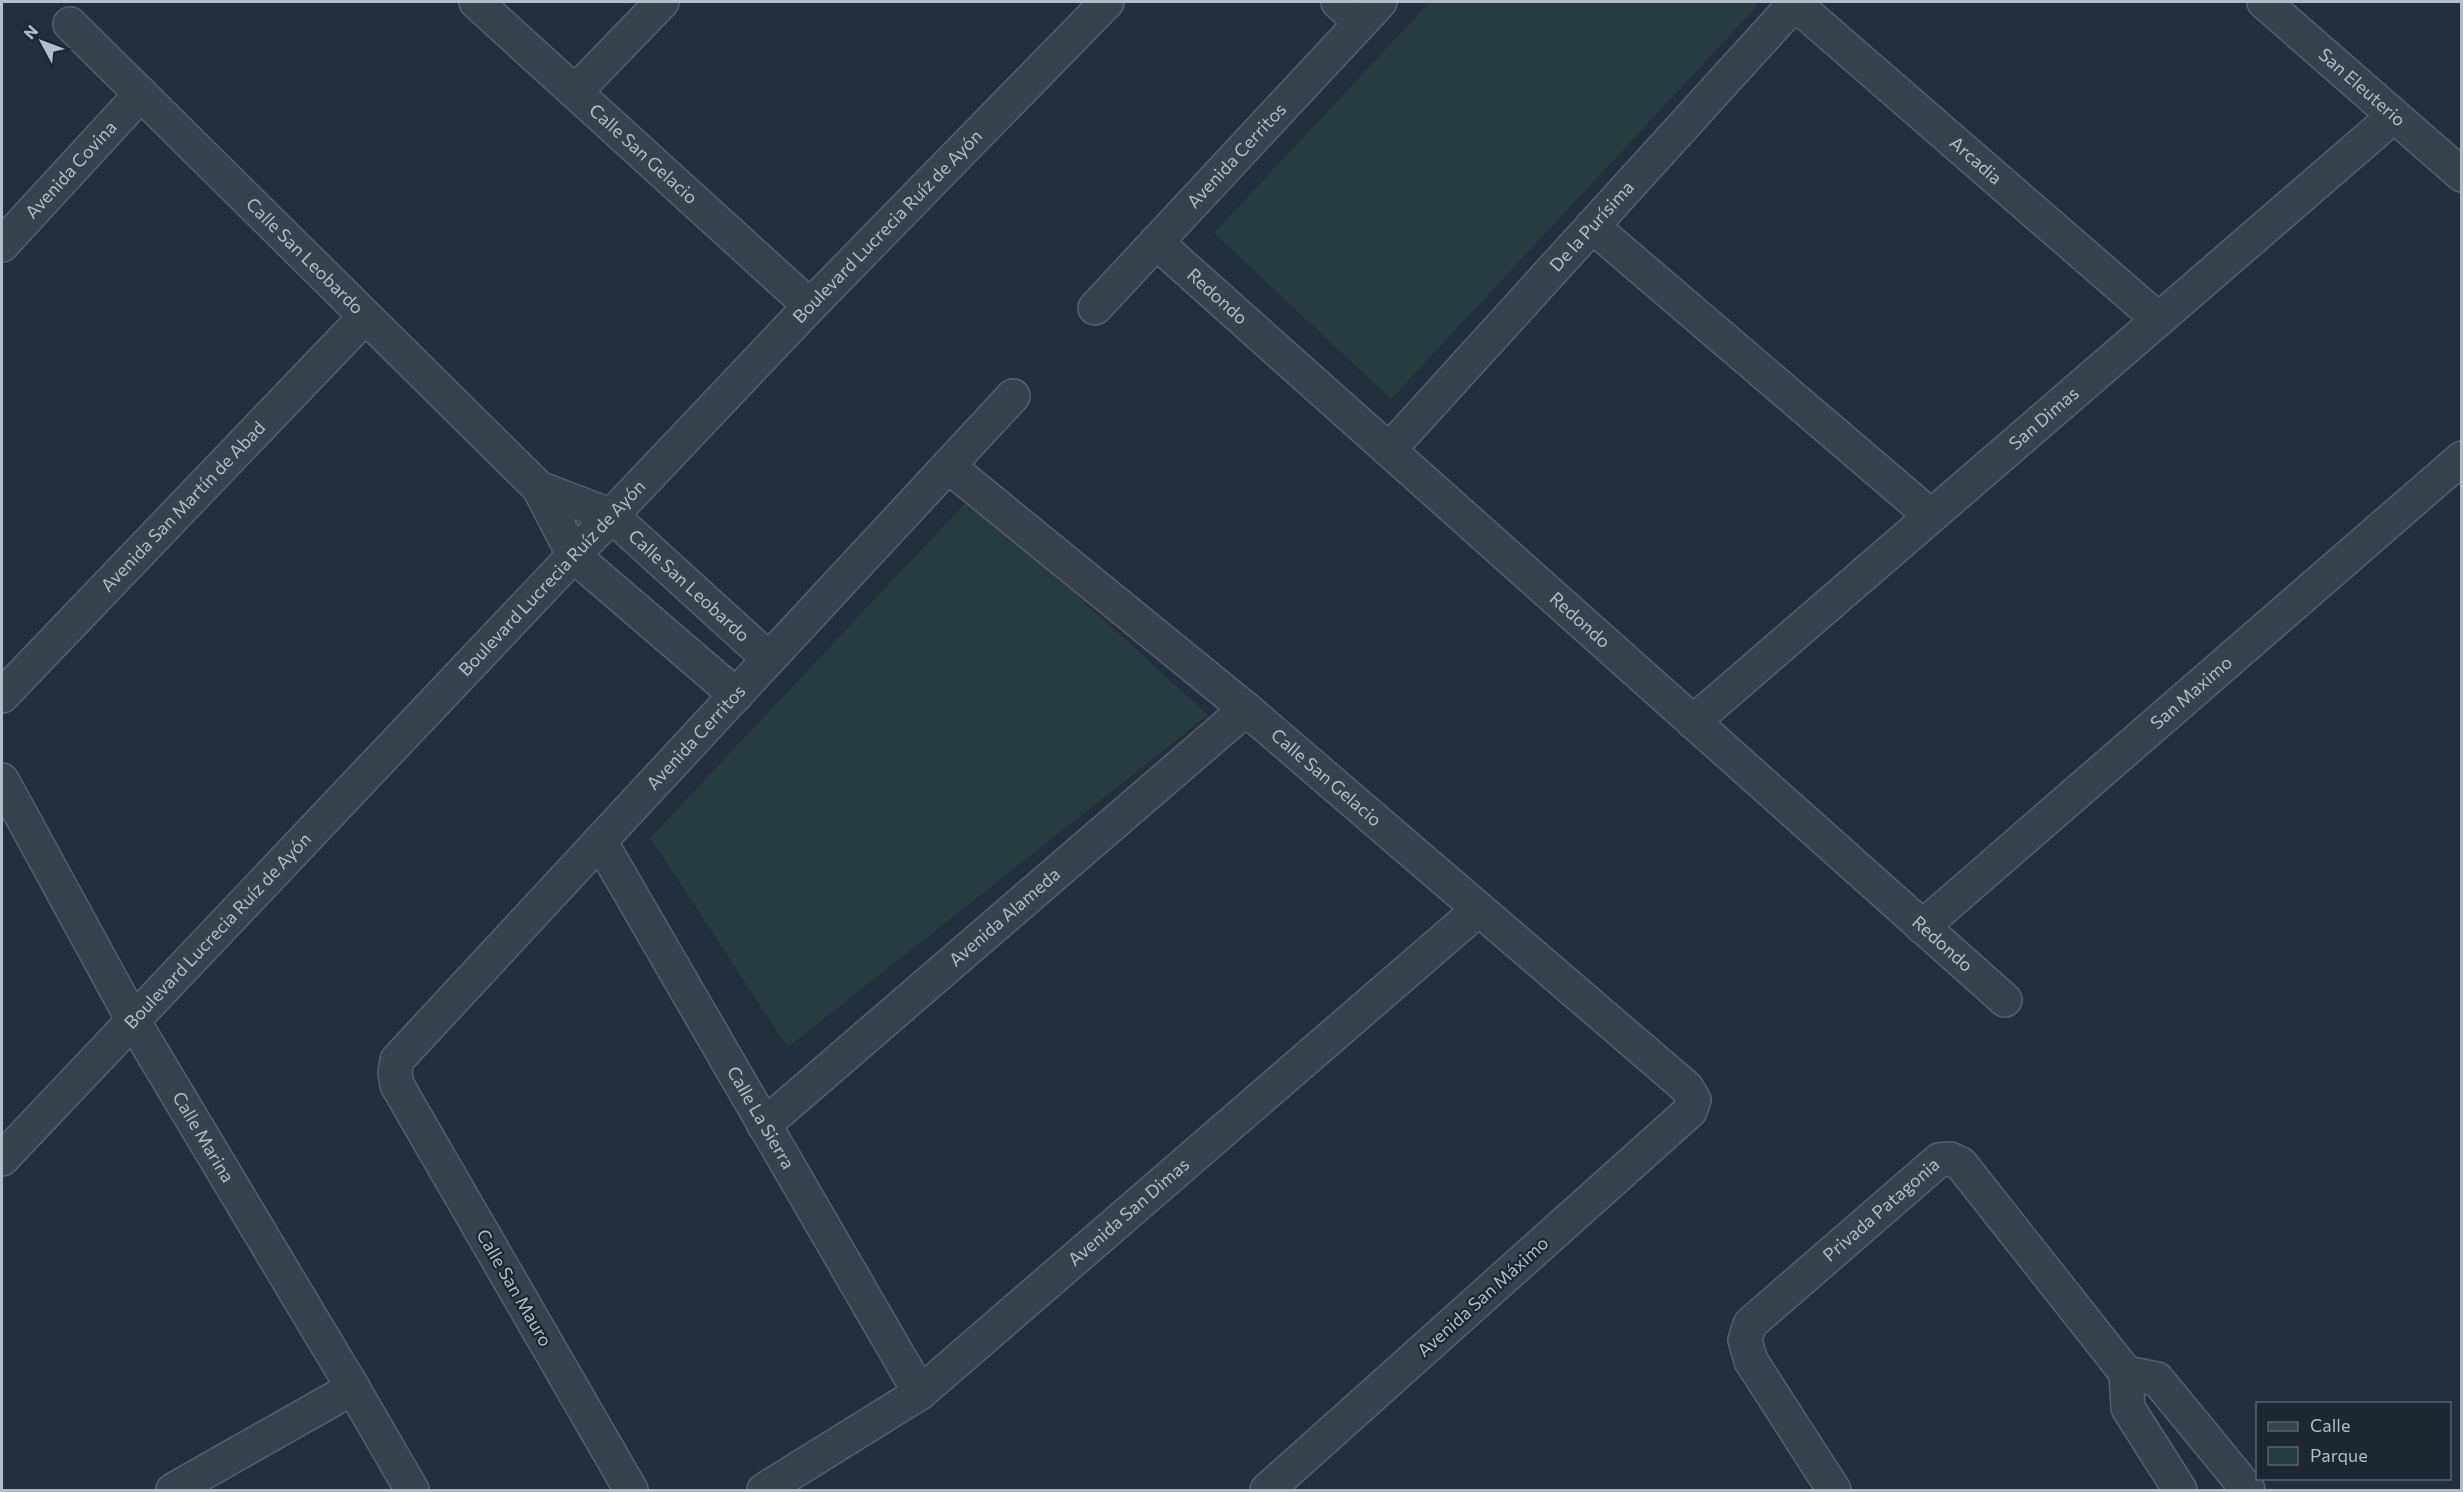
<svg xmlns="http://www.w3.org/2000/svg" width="2463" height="1492" viewBox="0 0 2463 1492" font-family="Commissioner,sans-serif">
	<rect width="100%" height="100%" fill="#242f3e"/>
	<g fill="#263c3f">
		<path d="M1430 2H1753L1757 6 1391 399 1214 233Z"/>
		<path d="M970 498 1208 715 788 1047 650 838Z"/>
	</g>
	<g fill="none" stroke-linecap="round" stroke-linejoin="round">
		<g stroke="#565f6c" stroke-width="36">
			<g id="street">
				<path id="s1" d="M476 2 810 306"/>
				<path d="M1338 2 1360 22"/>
				<path id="s2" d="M1793 2 2158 319"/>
				<path id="s3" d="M2264 2 2462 175"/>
				<path id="s4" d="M70 24 539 488 574 556 736 695"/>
				<path d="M575 92 662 2"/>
				<path d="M1592 226 1931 516"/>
				<path id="s5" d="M1156 242 2005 1000"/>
				<path id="s6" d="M2 245 141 94"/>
				<path id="s7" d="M1095 308 1380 2"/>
				<path id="s8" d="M1389 450 1795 3"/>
				<path id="s9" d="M948 466 1246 709 1686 1087 1694 1100 1690 1111 1267 1490"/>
				<path id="s10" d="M539 488 612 516 769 659"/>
				<path id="s11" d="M2 696 365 317"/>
				<path id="s12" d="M1693 722 2394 116"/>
				<path id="s13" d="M2 780 134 1022 353 1388 412 1490"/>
				<path id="s14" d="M600 841 920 1393"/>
				<path id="s15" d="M1922 927 2462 458"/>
				<path id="s16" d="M764 1125 1246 709"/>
				<path id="s17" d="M2 1159 810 306 1107 2"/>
				<path d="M2126 1373 2128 1408 2180 1490"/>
				<path d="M173 1490 353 1388"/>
				<path id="s18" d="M631 1490 397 1085 395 1073 397 1060 1013 396"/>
				<path id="s19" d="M764 1490 920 1393 1478 910"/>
				<path id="s20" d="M1834 1490 1751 1361 1745 1340 1750 1324 1939 1160 1950 1159 1961 1164 2126 1373 2157 1379 2248 1490"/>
			</g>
		</g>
		<use href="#street" stroke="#38414e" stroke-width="33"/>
	</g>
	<g text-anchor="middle" stroke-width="4.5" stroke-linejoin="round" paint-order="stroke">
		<g font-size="18" fill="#b4bcc9" stroke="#1d2633">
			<text dy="6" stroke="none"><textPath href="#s3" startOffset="130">San Eleuterio</textPath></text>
			<text dy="6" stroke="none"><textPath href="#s1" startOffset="226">Calle San Gelacio</textPath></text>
			<text dy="6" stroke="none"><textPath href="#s7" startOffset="208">Avenida Cerritos</textPath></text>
			<text dy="6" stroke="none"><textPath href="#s2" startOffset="242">Arcadia</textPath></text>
			<text dy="6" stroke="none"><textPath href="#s6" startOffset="102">Avenida Covina</textPath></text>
			<text dy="6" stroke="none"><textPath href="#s8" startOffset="302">De la Purísima</textPath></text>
			<text dy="6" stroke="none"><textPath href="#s17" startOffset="1286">Boulevard Lucrecia Ruíz de Ayón</textPath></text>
			<text dy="6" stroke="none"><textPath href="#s4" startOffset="330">Calle San Leobardo</textPath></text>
			<text dy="6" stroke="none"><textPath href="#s5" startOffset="82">Redondo</textPath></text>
			<text dy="6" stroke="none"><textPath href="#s12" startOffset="464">San Dimas</textPath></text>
			<text dy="6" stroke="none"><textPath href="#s11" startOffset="262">Avenida San Martín de Abad</textPath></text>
			<text dy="6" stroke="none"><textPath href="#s17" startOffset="800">Boulevard Lucrecia Ruíz de Ayón</textPath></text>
			<text dy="6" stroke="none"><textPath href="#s10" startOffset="182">Calle San Leobardo</textPath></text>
			<text dy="6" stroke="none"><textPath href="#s5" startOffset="568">Redondo</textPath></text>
			<text dy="6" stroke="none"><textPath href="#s15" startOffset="357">San Maximo</textPath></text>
			<text dy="6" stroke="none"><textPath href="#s18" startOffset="933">Avenida Cerritos</textPath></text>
			<text dy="6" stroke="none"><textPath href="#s9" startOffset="490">Calle San Gelacio</textPath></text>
			<text dy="6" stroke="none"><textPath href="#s16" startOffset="318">Avenida Alameda</textPath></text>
			<text dy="6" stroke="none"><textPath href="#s17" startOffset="314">Boulevard Lucrecia Ruíz de Ayón</textPath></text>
			<text dy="6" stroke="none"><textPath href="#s5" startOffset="1054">Redondo</textPath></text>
			<text dy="6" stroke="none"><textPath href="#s14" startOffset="320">Calle La Sierra</textPath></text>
			<text dy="6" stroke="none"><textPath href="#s13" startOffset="410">Calle Marina</textPath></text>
			<text dy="6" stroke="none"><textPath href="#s19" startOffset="460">Avenida San Dimas</textPath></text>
			<text dy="6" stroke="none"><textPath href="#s20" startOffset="366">Privada Patagonia</textPath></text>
			<text transform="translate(514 1288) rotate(60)" y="6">Calle San Mauro</text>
			<text transform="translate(1483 1297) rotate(-42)" y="6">Avenida San Máximo</text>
		</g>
	</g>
	<rect width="2463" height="1492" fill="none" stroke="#b4bcc9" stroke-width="6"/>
	<rect x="2256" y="1402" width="195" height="78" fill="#1d2633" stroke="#59626f" stroke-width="1.5"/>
	<rect x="2268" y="1422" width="30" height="9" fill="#38414e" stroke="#59626f" stroke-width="1.5"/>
	<text x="2310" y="1432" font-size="18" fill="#b4bcc9">Calle</text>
	<rect x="2268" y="1447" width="30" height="18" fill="#263c3f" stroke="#59626f" stroke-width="1.5"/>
	<text x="2310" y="1462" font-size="18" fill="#b4bcc9">Parque</text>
	<g transform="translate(42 42) rotate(311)" stroke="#1d2633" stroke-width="4.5" paint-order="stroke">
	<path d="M0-4.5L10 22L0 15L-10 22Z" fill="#b4bcc9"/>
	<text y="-9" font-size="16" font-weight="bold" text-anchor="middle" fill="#b4bcc9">N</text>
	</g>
</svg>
